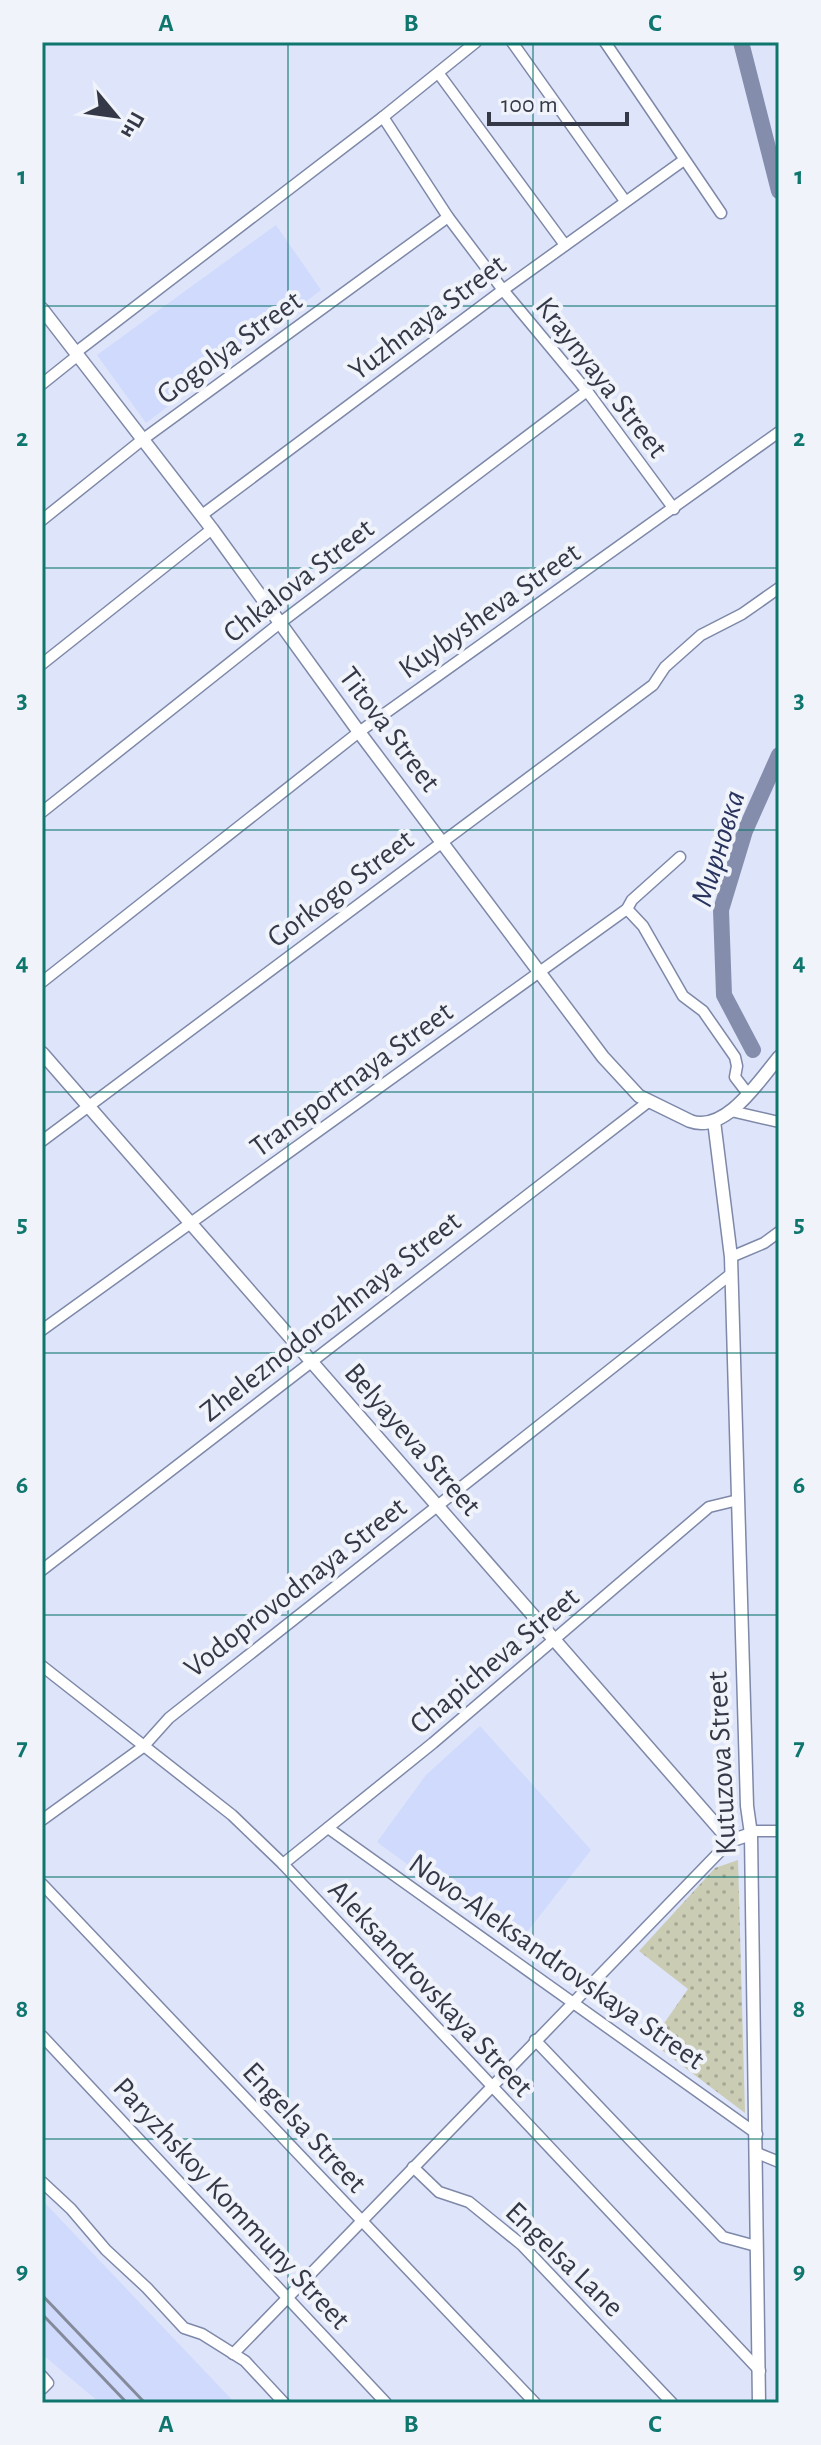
<svg xmlns="http://www.w3.org/2000/svg" width="821" height="2445" viewBox="0 0 821 2445" font-family="'Alegreya Sans',sans-serif">
	<defs>
		<pattern id="park-dots" width="8" height="8" patternUnits="userSpaceOnUse" patternTransform="scale(2)"><rect width="8" height="8" fill="#caccb4"/><path d="M2 2h.1M6 6h.1" fill="none" stroke="#a5a794" stroke-width="1.8" stroke-linecap="round"/></pattern>
	</defs>
	<rect width="100%" height="100%" fill="#dee5fa"/>
	<g fill="#cfdafc">
		<path d="M276 225 321 290 146 423 97 355Z"/>
		<path d="M480 1726 591 1850 517 1945 377 1842 426 1775Z"/>
		<path d="M42 2200 235 2403H100L42 2354Z"/>
	</g>
	<path fill="url(#park-dots)" d="M738 1860 745 2113 651 2042 688 1989 639 1951 715 1868Z"/>
	<g fill="none" stroke-linecap="round" stroke-linejoin="round">
		<g stroke="#848dac" stroke-width="16">
			<path d="M741 42 779 191"/>
			<path d="M753 1050 724 995 721 910 745 831 779 755"/>
		</g>
		<g stroke="#7e88a8" stroke-width="13">
			<g id="minor">
				<path d="M512 42 625 201"/>
				<path d="M605 42 721 213"/>
				<path d="M439 74 565 245"/>
				<path d="M383 117 448 217 503 290 587 391 674 509"/>
				<path d="M75 353 383 117 476 42"/>
				<path d="M42 384 77 356"/>
				<path d="M202 515 503 290 684 160"/>
				<path d="M42 520 142 440 448 217"/>
				<path d="M42 664 212 529"/>
				<path d="M42 812 280 623 587 391"/>
				<path d="M627 909 643 926 683 996 703 1011 735 1057 737 1066 735 1077 748 1094"/>
				<path d="M42 982 359 732 779 432"/>
				<path d="M731 1111 779 1122"/>
				<path d="M42 1141 653 685 665 667 701 635 742 614 779 588"/>
				<path d="M731 1257 764 1243 779 1232"/>
				<path d="M42 1330 627 909 632 900 680 857"/>
				<path d="M42 1570 648 1102"/>
				<path d="M42 1666 232 1815 283 1864 760 2371"/>
				<path d="M42 1820 143 1747 169 1718 731 1274"/>
				<path d="M328 1828 757 2134"/>
				<path d="M751 1831H779"/>
				<path d="M283 1864 433 1743 709 1507 738 1500"/>
				<path d="M42 1884 535 2403"/>
				<path d="M42 2036 386 2403"/>
				<path d="M535 2040 723 2237 756 2246"/>
				<path d="M757 2153 779 2162"/>
				<path d="M413 2167 439 2192 469 2202 522 2245 672 2403"/>
				<path d="M42 2182 71 2209 106 2250 147 2288 184 2328 202 2334 245 2361 284 2403"/>
				<path d="M233 2354 730 1841"/>
				<path d="M42 2376 48 2383 42 2389"/>
			</g>
		</g>
		<g stroke="#7e88a8" stroke-width="15">
			<g id="major">
				<path d="M42 309 212 529 359 732 603 1057 639 1096 690 1121C725 1134 759 1081 779 1057"/>
				<path d="M42 1053 730 1841 751 1834"/>
				<path d="M714 1121 731 1257 747 1806 751 1834 759 2403"/>
			</g>
		</g>
		<use href="#minor" stroke="#fff" stroke-width="10"/>
		<use href="#major" stroke="#fff" stroke-width="12"/>
		<g stroke="#858a9b" stroke-width="3">
			<path d="M42 2295 145 2403"/>
			<path d="M42 2314 127 2403"/>
		</g>
	</g>
	<path fill="none" stroke="#0f766e" stroke-width="2" stroke-opacity="0.55" d="M288 42V2403M533 42V2403M42 306H779M42 568H779M42 830H779M42 1092H779M42 1353H779M42 1615H779M42 1877H779M42 2139H779"/>
	<g text-anchor="middle" stroke-width="8" stroke-linejoin="round" paint-order="stroke">
		<g font-size="30" fill="#353947" stroke="#f0f3fa">
			<text transform="translate(427 317) rotate(-37)" y="10">Yuzhnaya Street</text>
			<text transform="translate(229 347) rotate(-36)" y="10">Gogolya Street</text>
			<text transform="translate(602 377) rotate(52)" y="10">Kraynyaya Street</text>
			<text transform="translate(298 580) rotate(-38)" y="10">Chkalova Street</text>
			<text transform="translate(489 610) rotate(-35)" y="10">Kuybysheva Street</text>
			<text transform="translate(390 729) rotate(53)" y="10">Titova Street</text>
			<text transform="translate(340 888) rotate(-37)" y="10">Gorkogo Street</text>
			<text transform="translate(351 1079) rotate(-36)" y="10">Transportnaya Street</text>
			<text transform="translate(330 1316) rotate(-38)" y="10">Zheleznodorozhnaya Street</text>
			<text transform="translate(413 1439) rotate(49)" y="10">Belyayeva Street</text>
			<text transform="translate(295 1587) rotate(-38)" y="10">Vodoprovodnaya Street</text>
			<text transform="translate(494 1660) rotate(-40)" y="10">Chapicheva Street</text>
			<text transform="translate(721 1763) rotate(-93)" y="10">Kutuzova Street</text>
			<text transform="translate(557 1961) rotate(35)" y="10">Novo-Aleksandrovskaya Street</text>
			<text transform="translate(431 1988) rotate(47)" y="10">Aleksandrovskaya Street</text>
			<text transform="translate(305 2127) rotate(47)" y="10">Engelsa Street</text>
			<text transform="translate(232 2203) rotate(47)" y="10">Paryzhskoy Kommuny Street</text>
			<text transform="translate(565 2259) rotate(44)" y="10">Engelsa Lane</text>
		</g>
		<g font-size="32" font-style="italic" fill="#28335e" stroke="#f0f3fa">
			<text transform="translate(717 848) rotate(-73)" y="11">Мирновка</text>
		</g>
	</g>
	<rect width="821" height="2445" fill="none" stroke="#f0f3fa" stroke-width="88"/>
	<g transform="translate(116 116) rotate(119)" stroke="#f0f3fa" stroke-width="6" paint-order="stroke">
	<path d="M0-6L14 30L0 20L-14 30Z" fill="#353947"/>
	<text y="-12" font-size="22" font-weight="bold" text-anchor="middle" fill="#353947">Пн</text>
	</g>
	<path d="M489 112v12h138v-12" fill="none" stroke="#353947" stroke-width="4"/>
	<text x="501" y="112" font-size="24" fill="#353947" stroke="#f0f3fa" stroke-width="6" paint-order="stroke">100 m</text>
	<rect x="44" y="44" width="733" height="2357" fill="none" stroke="#0f766e" stroke-width="3"/>
	<g font-size="26" text-anchor="middle" font-weight="bold" fill="#0f766e">
		<text x="166" y="31">A</text>
		<text x="411" y="31">B</text>
		<text x="655" y="31">C</text>
		<text x="22" y="184">1</text>
		<text x="799" y="184">1</text>
		<text x="22" y="446">2</text>
		<text x="799" y="446">2</text>
		<text x="22" y="708">3</text>
		<text x="799" y="708">3</text>
		<text x="22" y="970">4</text>
		<text x="799" y="970">4</text>
		<text x="22" y="1232">5</text>
		<text x="799" y="1232">5</text>
		<text x="22" y="1493">6</text>
		<text x="799" y="1493">6</text>
		<text x="22" y="1755">7</text>
		<text x="799" y="1755">7</text>
		<text x="22" y="2017">8</text>
		<text x="799" y="2017">8</text>
		<text x="22" y="2279">9</text>
		<text x="799" y="2279">9</text>
		<text x="166" y="2432">A</text>
		<text x="411" y="2432">B</text>
		<text x="655" y="2432">C</text>
	</g>
</svg>
